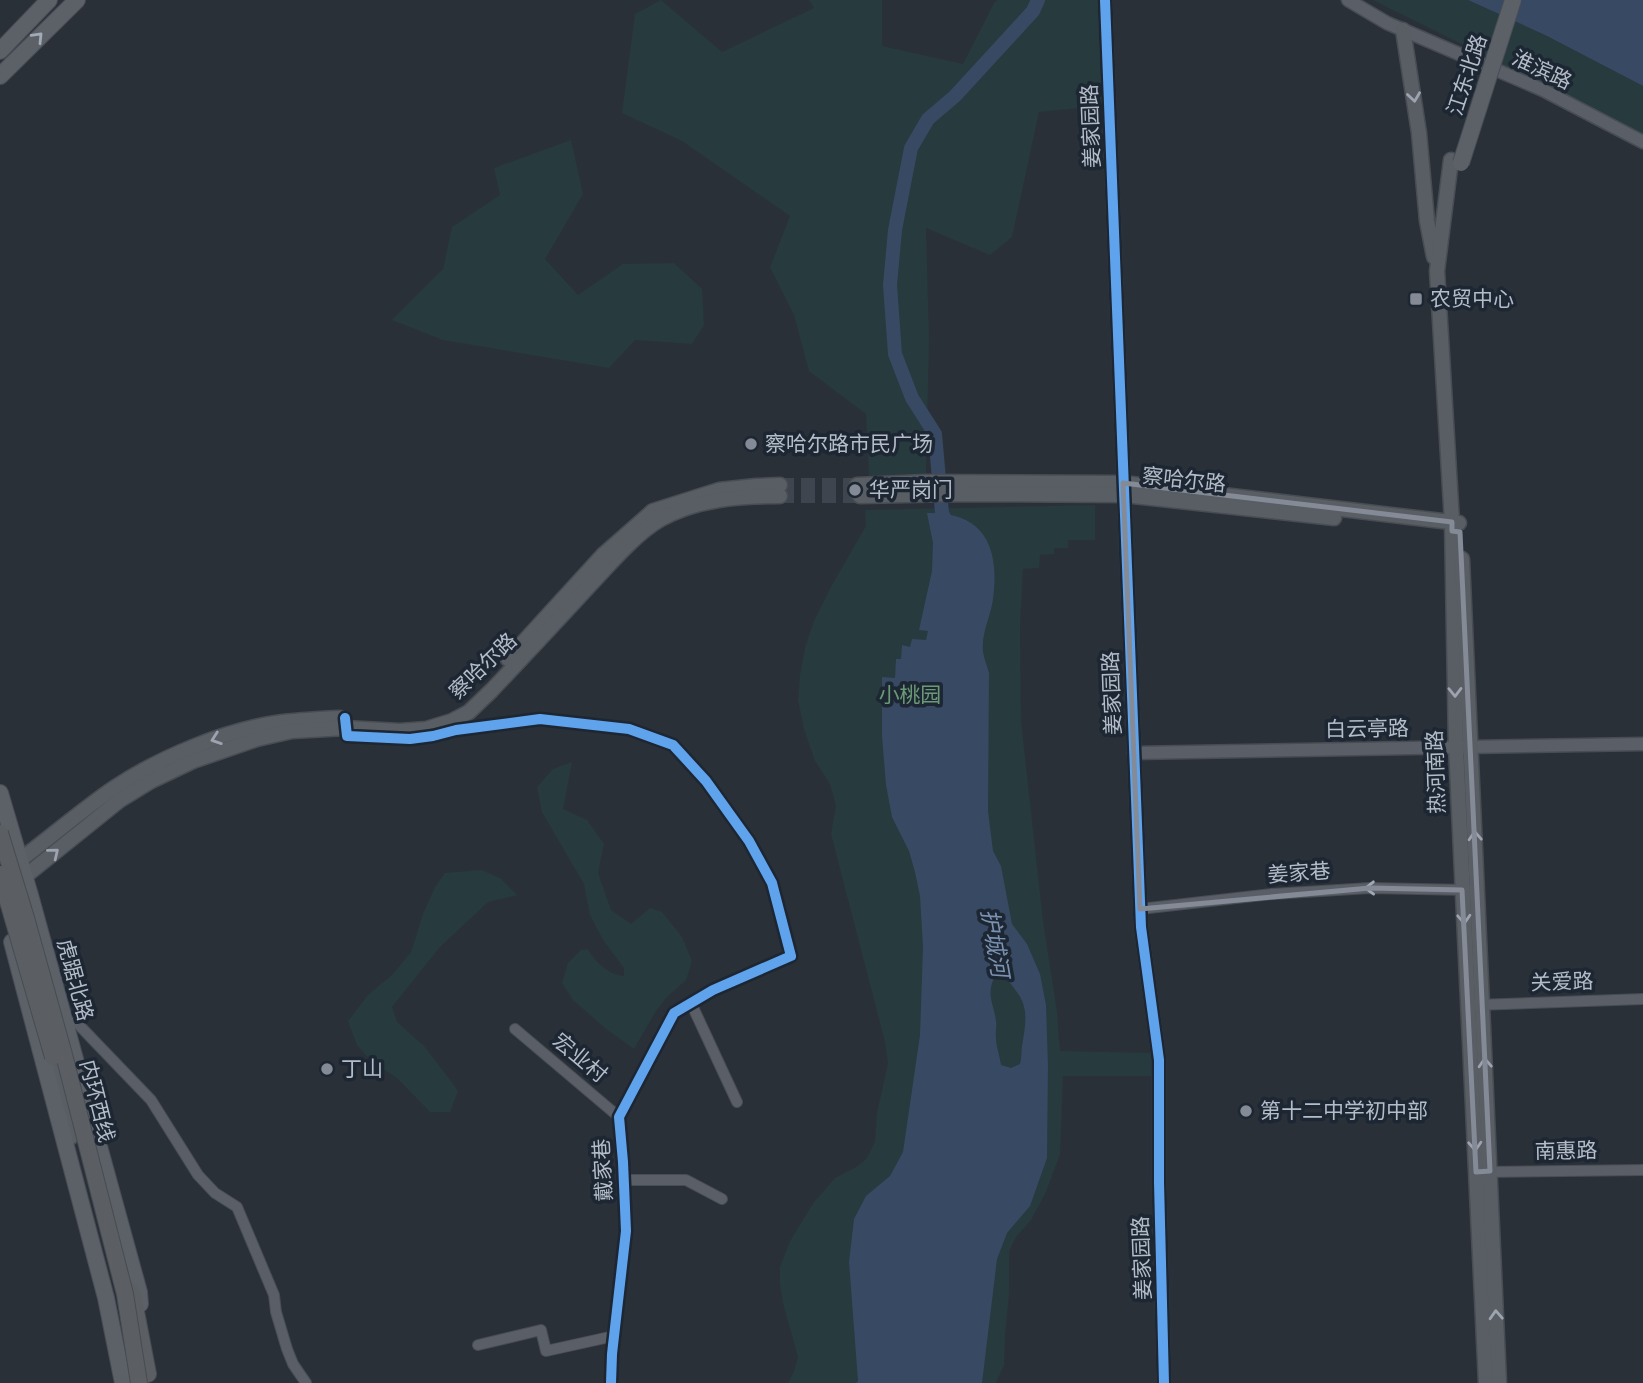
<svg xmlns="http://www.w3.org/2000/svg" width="1643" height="1383" viewBox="0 0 1643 1383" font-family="'DejaVu Sans','Noto Sans SC',sans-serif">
	<rect width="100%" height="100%" fill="#2a3038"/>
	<g fill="#273a3e">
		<path d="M661 0 722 52 814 8 809 0H882V46L963 64 994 3 998 0H1105L1109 105 1039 112 1012 237 990 255 926 228 929 338 926 474 869 476 866 414 809 371 794 315 770 267 790 216 682 141 622 113 635 14Z"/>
		<path d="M1373 0H1468L1545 35 1643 86V134Z"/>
		<path d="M571 140 583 194 545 259 578 295 623 264 674 263 702 289 704 325 692 344 635 340 609 368 443 340 392 320 443 269 452 227 500 195 494 168Z"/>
		<path d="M1095 505V540H1068V548H1054V554L1040 555 1039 568 1023 569 1020 627 1021 721 1043 921 1057 1012 1060 1051 1152 1053V1076H1063L1060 1154 1046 1192 1031 1220 1016 1237 1009 1251V1295L1005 1335 1004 1365 996 1383H788L794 1371 798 1357 783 1303 780 1285V1267L790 1241 814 1202 835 1178 858 1166 867 1158 875 1142 877 1113 888 1063 885 1042 831 834 836 806 834 798 830 784 815 761 804 729 798 700 800 675 805 648 814 621 832 585 866 526 865 510Z"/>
		<path d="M572 762 563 809 587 820 604 844 598 873 611 910 631 924 650 908 662 912 682 937 692 961 686 980 666 998 656 1011 634 1049 605 1028 573 1000 562 983 568 963 581 950 588 949C594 962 610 975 624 976V968L603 940 590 915 584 884 542 812 537 787 553 769Z"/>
		<path d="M482 870 500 878 517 895 488 902 439 948 392 1007 397 1022 424 1046 448 1077 458 1091 450 1112H430L397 1078 372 1062 357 1045 348 1021 368 995 393 974 411 952 423 914 435 887 445 873Z"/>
	</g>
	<g fill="#384963" fill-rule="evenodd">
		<path d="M1468 0H1643V86L1545 35Z"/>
		<path d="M927 513C984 511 1000 547 993 599 991 616 981 633 983 652 984 658 987 666 989 673L988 811 993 851 1001 866 1012 924 1027 944 1040 974 1046 1005 1048 1065 1047 1158 1030 1206 1007 1233 997 1259 982 1383H856L858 1381 849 1262 854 1219 866 1196 890 1176 903 1152 920 1035 923 947 920 896 915 872 909 851 892 817 886 785 882 736V677L895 678 896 659H901L902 645 910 647 912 639 926 640 928 631 919 630 932 571 933 543ZM998 977C1007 979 1011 983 1016 991 1030 1008 1025 1027 1022 1046 1021 1053 1022 1057 1020 1064L1011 1068 1001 1065C1000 1056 996 1047 996 1038 995 1032 997 1027 996 1021 994 1004 986 996 994 978Z"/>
	</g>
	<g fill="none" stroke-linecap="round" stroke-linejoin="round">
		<path stroke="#384963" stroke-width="14" d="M949 528 942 513 935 434 912 398 895 354 890 285 895 230 911 148 928 119 955 96 1033 11 1038 0"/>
		<g stroke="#3f454e" stroke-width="14" stroke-dasharray="14 7" stroke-linecap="butt">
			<path d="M780 485H857"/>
			<path d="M780 496H860"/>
		</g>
		<g stroke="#484c53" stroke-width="12">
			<g id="minor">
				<path d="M346 722 347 736 410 739 433 736 456 730 540 719 629 729 673 745 706 781 749 841 772 883 791 956 713 990 674 1013 619 1117 623 1162 626 1231 612 1354 611 1383"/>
				<path d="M1140 909 1272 894 1370 888 1467 890"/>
				<path d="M691 1003 737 1102"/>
				<path d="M1476 1005 1643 999"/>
				<path d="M65 1023H77L151 1100 198 1175 215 1193 237 1207 274 1295 276 1312 287 1349 293 1364 306 1383"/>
				<path d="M515 1029 619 1117"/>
				<path d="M1483 1172 1643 1170"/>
				<path d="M624 1180H686L722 1199"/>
				<path d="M478 1345 541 1330 546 1351 614 1336"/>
			</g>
		</g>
		<g stroke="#484c53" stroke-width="15">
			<g id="tertiary">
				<path d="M1105 0 1141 927 1159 1060V1182L1164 1383"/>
				<path d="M1348 0 1387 23 1543 90 1643 142"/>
				<path d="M1134 753 1643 744"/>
			</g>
		</g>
		<g stroke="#484c53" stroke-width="17">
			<g id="secondary">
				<path d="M1403 30 1419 133 1427 221 1434 257"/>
				<path d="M1451 160 1437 271 1452 522 1456 746 1486 1383"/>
				<path d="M857 485 926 482 1123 483 1459 523"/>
				<path d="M860 496 955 494 1124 495 1334 518"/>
				<path d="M1462 559 1499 1383"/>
				<path d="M508 659 603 555 653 511 719 490 756 486 780 485"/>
				<path d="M12 866C46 841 79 812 114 788 159 758 223 731 276 723 297 720 319 719 340 718"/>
				<path d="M18 882 120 800 151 781 193 761 257 739 292 731 346 728 400 731 426 729 452 721 469 712 492 690C525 655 558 620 590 585 611 563 635 534 661 519 697 499 739 496 780 496"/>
				<path d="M52 1053 71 1137"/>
			</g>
		</g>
		<g stroke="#484c55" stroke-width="18">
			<g id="primary">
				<path d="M0 51 49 0"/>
				<path d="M0 76 77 0"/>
				<path d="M0 793 30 895 139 1292 140 1304"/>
				<path d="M12 942 106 1298 123 1383"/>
			</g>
		</g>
		<g stroke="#474c53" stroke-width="18">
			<path id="trunk" d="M132 1291 148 1374"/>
		</g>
		<use href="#minor" stroke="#5a5e66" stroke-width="10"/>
		<use href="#tertiary" stroke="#5a5e66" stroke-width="12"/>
		<use href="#secondary" stroke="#595d64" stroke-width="14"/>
		<use href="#primary" stroke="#5c6168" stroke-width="16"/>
		<use href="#trunk" stroke="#5b5f64" stroke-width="16"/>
		<g stroke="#484c55" stroke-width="18" stroke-linecap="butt">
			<path id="primary-bridge" d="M1461 163 1513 0"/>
		</g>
		<g stroke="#474c53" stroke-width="18" stroke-linecap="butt">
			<g id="trunk-bridge">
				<path d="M0 833 26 918 63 1051 125 1294 139 1383"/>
				<path d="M0 874 53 1057"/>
			</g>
		</g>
		<use href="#primary-bridge" stroke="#5c6168" stroke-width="16"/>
		<use href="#trunk-bridge" stroke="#5b5f64" stroke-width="16"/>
		<g stroke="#1d2633" stroke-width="15">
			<g id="cycleway">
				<path d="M1105 0 1141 927 1159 1060V1182L1164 1383"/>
				<path d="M345 718 347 736 410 739 433 736 456 730 540 719 629 729 673 745 706 781 749 841 772 883 791 956 713 990 674 1013 619 1117 623 1162 626 1231 612 1354 611 1383"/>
			</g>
		</g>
		<use href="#cycleway" stroke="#60a3ed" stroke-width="10"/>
	</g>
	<defs><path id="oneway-chevron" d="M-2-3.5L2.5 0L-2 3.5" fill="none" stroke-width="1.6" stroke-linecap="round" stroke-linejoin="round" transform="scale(1.75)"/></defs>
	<use stroke="#a2aab6" href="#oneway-chevron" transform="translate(38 37) rotate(-46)"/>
	<g stroke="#9da4b0">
		<use href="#oneway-chevron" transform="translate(1414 97) rotate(82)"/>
		<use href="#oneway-chevron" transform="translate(1455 692) rotate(89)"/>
		<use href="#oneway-chevron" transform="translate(216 739) rotate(161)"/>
		<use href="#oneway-chevron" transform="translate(1475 836) rotate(-93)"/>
		<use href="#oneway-chevron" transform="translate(54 853) rotate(-39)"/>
		<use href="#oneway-chevron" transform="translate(1464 919) rotate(87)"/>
		<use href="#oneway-chevron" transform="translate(1485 1063) rotate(-93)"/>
		<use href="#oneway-chevron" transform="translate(1475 1146) rotate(87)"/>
		<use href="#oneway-chevron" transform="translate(1496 1315) rotate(-93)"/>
	</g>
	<use stroke="#a2a9b5" href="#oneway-chevron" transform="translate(1370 888) rotate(179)"/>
	<path fill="none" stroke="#848b96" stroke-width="5" stroke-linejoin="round" d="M1123 483 1452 522V531L1460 532 1490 1171 1476 1172 1462 890 1370 888 1140 909Z"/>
	<g fill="#848b96" stroke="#1d2633" stroke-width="2.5">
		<rect x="1409" y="292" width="14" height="14" rx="3.5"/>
		<circle cx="751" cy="444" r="7"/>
		<circle cx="855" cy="490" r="7"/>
		<circle cx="327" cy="1069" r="7"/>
		<circle cx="1246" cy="1111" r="7"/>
	</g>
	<g text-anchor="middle" stroke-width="7" stroke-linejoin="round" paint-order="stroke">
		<g font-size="21" fill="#b4bcc9" stroke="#1d2633">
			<text transform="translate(1542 70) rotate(25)" y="7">淮滨路</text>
			<text transform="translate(1467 75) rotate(-72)" y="7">江东北路</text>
			<text transform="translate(1091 126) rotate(-92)" y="7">姜家园路</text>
			<text transform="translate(1184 480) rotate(6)" y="7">察哈尔路</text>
			<text transform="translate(483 666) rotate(-44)" y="7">察哈尔路</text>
			<text transform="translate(1112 693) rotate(-92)" y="7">姜家园路</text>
			<text transform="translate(1367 729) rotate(-1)" y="7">白云亭路</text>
			<text transform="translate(1436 772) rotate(-92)" y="7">热河南路</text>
			<text transform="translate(1299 873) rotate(-4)" y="7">姜家巷</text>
			<text transform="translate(75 980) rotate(75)" y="7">虎踞北路</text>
			<text transform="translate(1562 982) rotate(-2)" y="7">关爱路</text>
			<text transform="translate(580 1058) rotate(40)" y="7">宏业村</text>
			<text transform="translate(97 1101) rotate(76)" y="7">内环西线</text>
			<text transform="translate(1566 1151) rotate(-1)" y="7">南惠路</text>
			<text transform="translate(603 1170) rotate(-93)" y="7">戴家巷</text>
			<text transform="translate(1142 1258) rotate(-92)" y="7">姜家园路</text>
		</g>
		<g font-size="21" fill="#b4bcc9" stroke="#1d2633" text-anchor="start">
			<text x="1430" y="306">农贸中心</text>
			<text x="765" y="451">察哈尔路市民广场</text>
			<text x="869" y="497">华严岗门</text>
			<text x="341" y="1076">丁山</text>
			<text x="1260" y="1118">第十二中学初中部</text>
		</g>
		<g font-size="21" fill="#6b9a76" stroke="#1d2633">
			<text x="910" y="702">小桃园</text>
		</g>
		<g font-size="23" font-style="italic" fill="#7c92b1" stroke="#1d2633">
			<text transform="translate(995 943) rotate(80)" y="8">护城河</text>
		</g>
	</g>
</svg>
